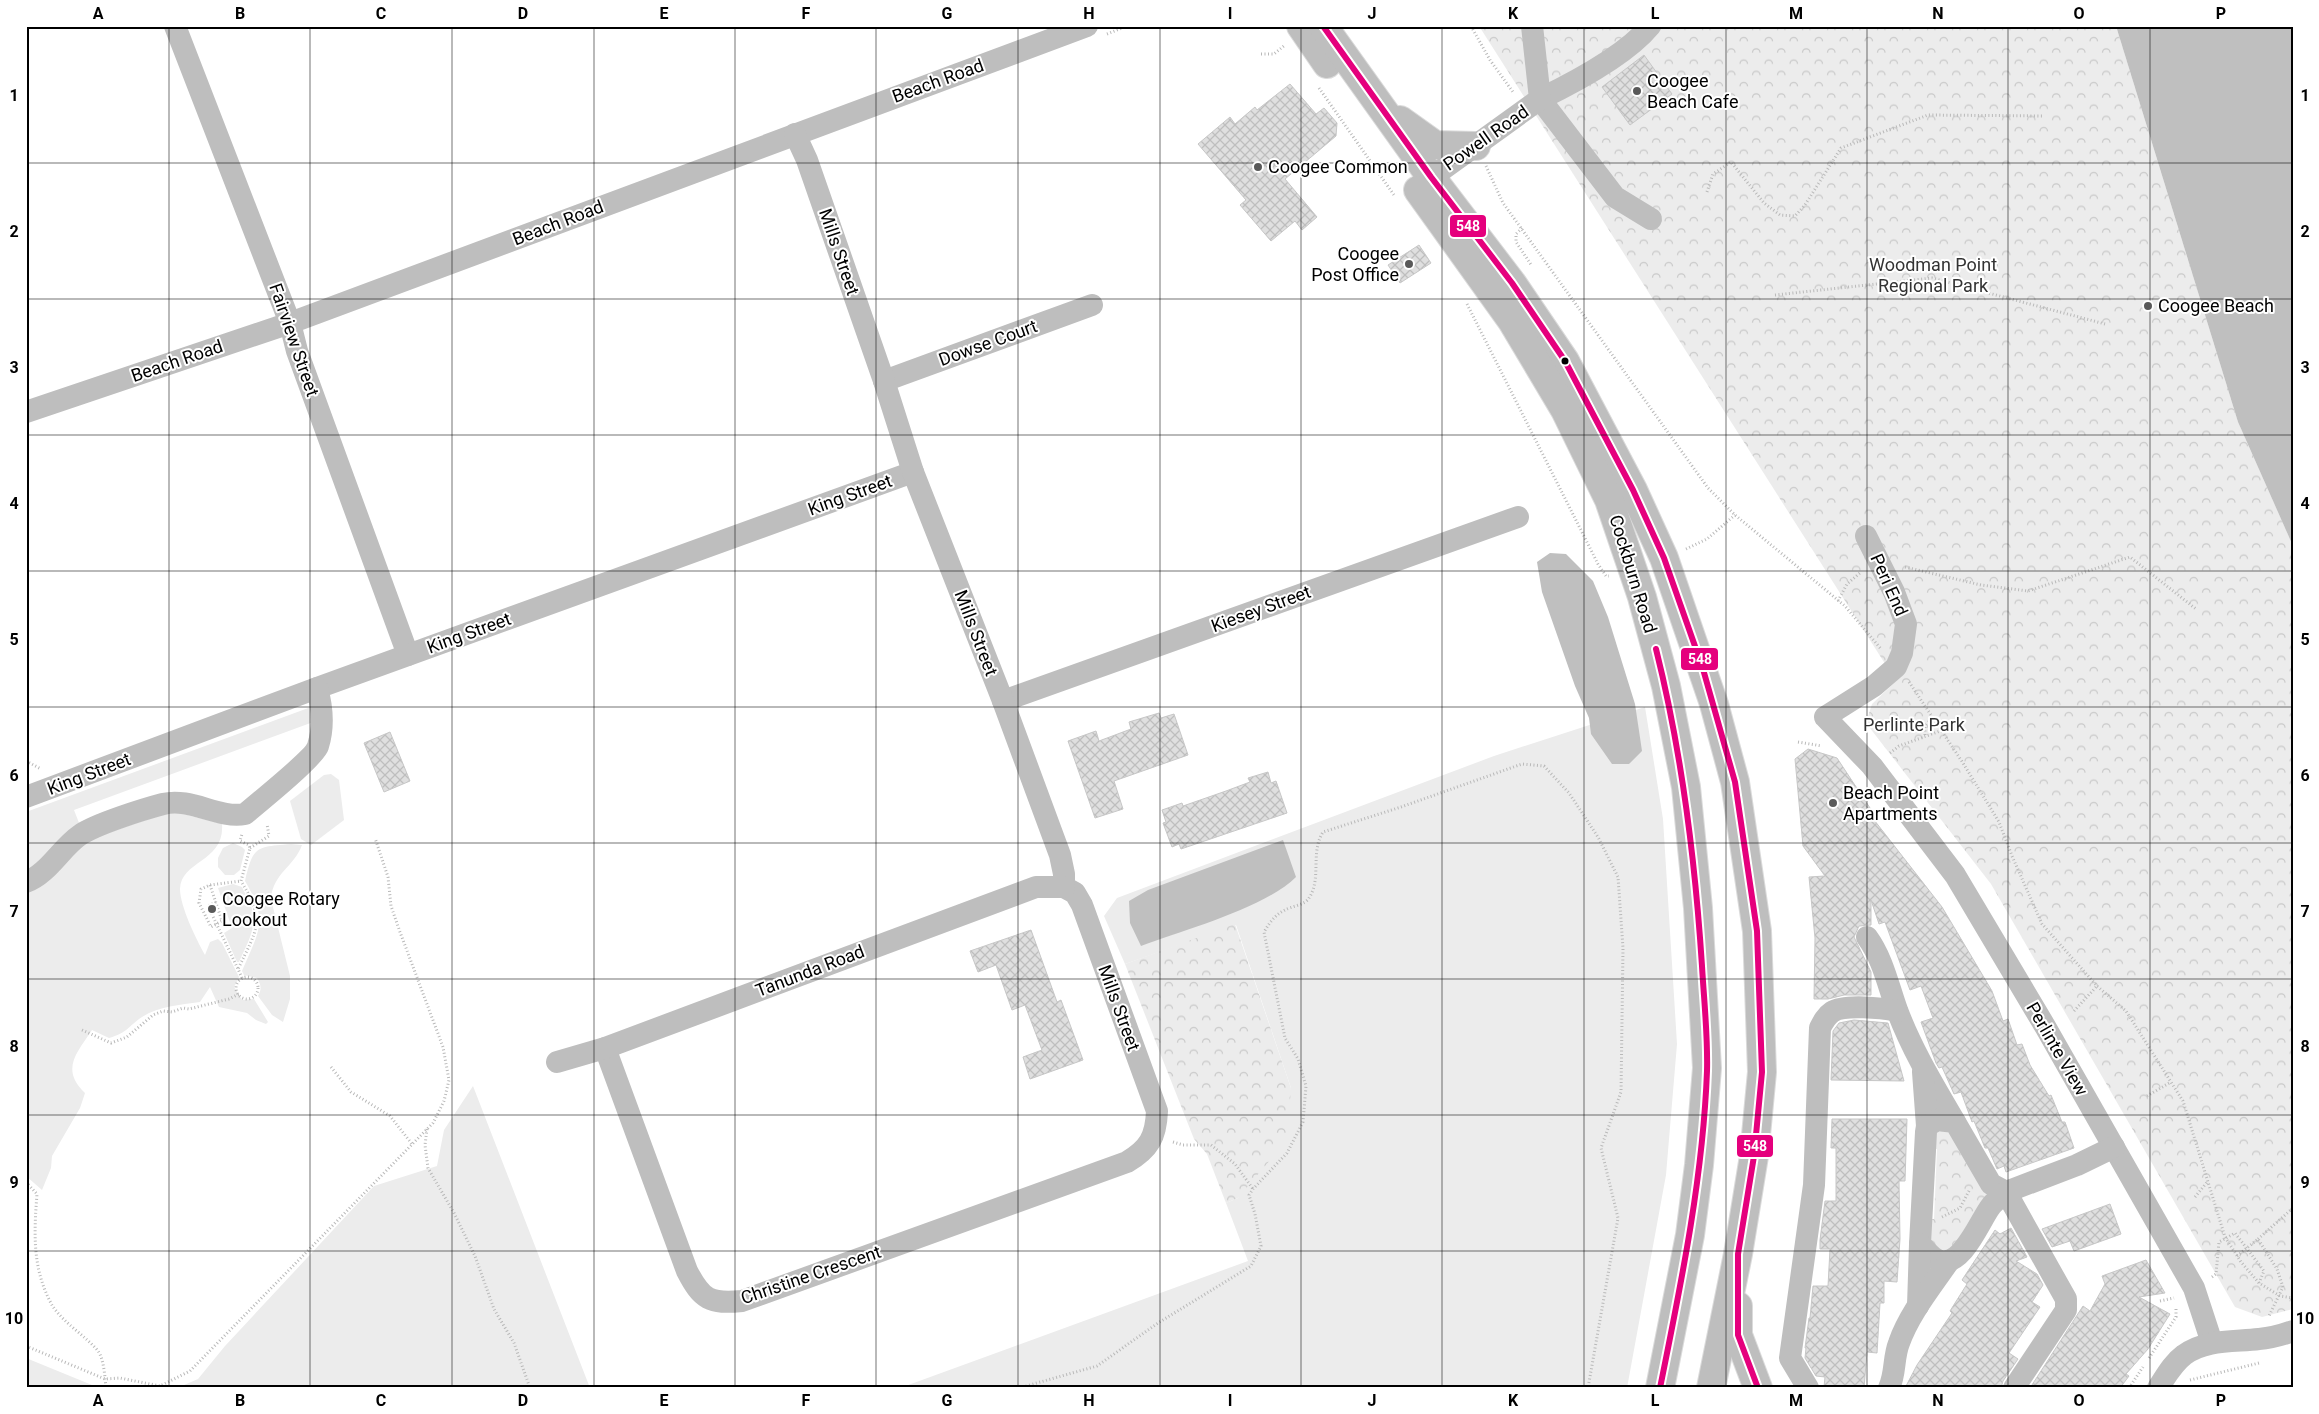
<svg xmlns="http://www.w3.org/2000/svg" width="2319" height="1414" viewBox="0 0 2319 1414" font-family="Roboto,sans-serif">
	<defs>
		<pattern id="park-crowns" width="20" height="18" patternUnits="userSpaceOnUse" patternTransform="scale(1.25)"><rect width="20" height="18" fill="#ececec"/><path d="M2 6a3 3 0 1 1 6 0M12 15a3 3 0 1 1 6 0" fill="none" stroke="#c9c9c9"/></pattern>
		<pattern id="building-cross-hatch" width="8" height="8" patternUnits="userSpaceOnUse" patternTransform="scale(1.25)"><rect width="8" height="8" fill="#dfdfdf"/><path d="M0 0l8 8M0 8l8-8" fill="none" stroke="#bebebe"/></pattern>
	</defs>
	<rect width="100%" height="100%" fill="#fff"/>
	<g fill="#ececec">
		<path d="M311 707 316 721 74 810 81 828 26 877V812Z"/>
		<path d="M1645 707 1663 819 1677 1044 1666 1175 1627 1388H900L1248 1261 1226 1203 1238 1198 1291 1088 1236 925 1125 964 1104 916 1117 898 1494 756Z"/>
		<path d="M331 774 339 780 344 820 311 845 301 839 290 801 324 775Z"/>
		<path d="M172 811 222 824C225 862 181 860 180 889 180 906 196 939 205 955L210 942 218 939 222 943 239 977 234 987 242 1000 254 999 268 1022 266 1024 256 1020 247 1013 219 1007 210 987 200 1002C180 1005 159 1006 142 1017 127 1027 129 1032 109 1038L92 1030C77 1053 60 1069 85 1093L80 1108 52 1156 51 1168 42 1190 26 1176V888L90 839Z"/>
		<path d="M233 843 242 847 245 850 240 870 234 875H225L218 867V858L223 848Z"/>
		<path d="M291 844 302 845C294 867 273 873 271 899L290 976V999L283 1022 272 1015 258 996C262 989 261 985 257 978L244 975 242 971C259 931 269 921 245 881 253 846 256 847 291 844Z"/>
		<path d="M233 884 242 887C245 894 250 901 252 909 258 927 246 946 239 962H237L224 933 232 928 218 888Z"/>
		<path d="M473 1086 590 1388H177L198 1379 225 1346 374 1186 437 1166 444 1130Z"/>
		<path d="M26 1358 92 1385 111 1388H26Z"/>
	</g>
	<g fill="url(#park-crowns)">
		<path d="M1479 26H2116L2238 422 2293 546V1309L2262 1317 2235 1307 1991 884 1866 723 1872 704 1896 681Z"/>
		<path d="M1235 924 1291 1088 1287 1140 1238 1198 1226 1203 1207 1154 1194 1139 1125 964Z"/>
		<path d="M1947 1128 1987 1193 1986 1200 1954 1251H1934L1925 1219H1934L1937 1149H1929L1930 1136Z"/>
	</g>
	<g fill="#bfbfbf">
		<path d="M2116 26H2293V546L2238 422Z"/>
		<path d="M1550 553 1566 554 1593 581 1608 617 1635 704 1642 751 1629 764H1612L1591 734 1589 718 1575 686 1542 592 1537 562Z"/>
		<path d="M1283 840 1296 877C1265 908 1184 930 1141 946L1130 923 1129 901 1148 890Z"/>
	</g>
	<g fill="url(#building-cross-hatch)" stroke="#c7c7c7">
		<path d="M1644 55 1672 94 1630 125 1602 87Z"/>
		<path d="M1290 84 1316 114 1324 108 1337 123 1336 136 1285 179 1317 217 1302 230 1295 221 1271 241 1240 205 1246 200 1198 144 1230 117 1235 124 1255 107 1257 110Z"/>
		<path d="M1419 245 1431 263 1400 283 1388 265Z"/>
		<path d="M1159 713 1161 718 1174 714 1188 755 1114 781 1123 809 1095 818 1068 741 1096 731 1099 741 1131 729 1129 722Z"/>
		<path d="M390 732 410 781 384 792 364 743Z"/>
		<path d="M1808 749 1837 758 1874 814 1871 816 1942 907 1992 991 2003 1021 2008 1019 2017 1045 2022 1044 2030 1065 2049 1096 2051 1095 2062 1122H2065L2074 1148 2006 1172 2004 1166 1997 1169 1988 1148H1985L1974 1121 1972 1122 1961 1092 1954 1094 1942 1067 1939 1068 1936 1063 1921 1022 1933 1018 1921 986 1910 990 1885 922 1879 924 1871 900V925L1859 926 1854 937 1871 972V995H1844L1828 999H1814L1815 938 1809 877 1825 876 1803 846 1795 759Z"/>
		<path d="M1268 772 1271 783 1276 781 1287 813 1181 849 1179 844 1172 847 1163 823 1166 822 1162 810 1182 803 1183 806 1226 791 1250 782 1248 778Z"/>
		<path d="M1031 930 1057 1002 1061 1000 1083 1060 1030 1079 1023 1057 1042 1050 1025 1005 1012 1010 996 965 978 972 970 951Z"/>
		<path d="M1854 1020 1888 1023 1904 1081 1831 1080 1833 1031 1839 1023Z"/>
		<path d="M1832 1119H1907L1905 1181H1899L1900 1239 1897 1282 1884 1281V1303H1880L1877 1353 1867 1352 1864 1388 1824 1387 1825 1377 1816 1376 1805 1358 1806 1348H1805L1809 1318H1810L1813 1286H1828L1830 1249H1820V1240L1825 1201H1836V1148H1831Z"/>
		<path d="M2110 1204 2121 1234 2074 1251 2070 1241 2052 1247 2042 1229Z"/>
		<path d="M2011 1228 2027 1257 2016 1261 2037 1274 2043 1285 2032 1302 2040 1307 2009 1353 2018 1359 2003 1381 2001 1388H1905L1917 1365 1952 1313 1950 1311 1967 1284 1962 1280 1995 1230 2000 1234Z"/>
		<path d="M2146 1260 2165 1293 2139 1297 2170 1314 2148 1349 2126 1374 2129 1376 2120 1388H2030L2083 1306 2090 1311 2105 1284 2102 1276Z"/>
	</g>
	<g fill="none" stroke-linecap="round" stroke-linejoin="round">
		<g stroke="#dbdbdb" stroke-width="30">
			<g id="major">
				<path d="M1301 26 1327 64"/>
				<path d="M1323 26 1431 177 1512 283 1565 361 1633 490 1664 558 1714 704 1735 782 1757 931 1762 1072 1754 1156 1738 1254 1711 1388"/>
				<path d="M1400 120 1435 145 1476 146"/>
				<path d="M1418 190 1512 321 1565 410 1609 500 1642 597 1666 686 1686 787 1698 908 1707 1068 1699 1165 1690 1235 1660 1388"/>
				<path d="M1738 1306V1335L1758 1388"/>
			</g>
		</g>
		<g stroke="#b9b9b9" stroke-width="3" stroke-dasharray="1 2.5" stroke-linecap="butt">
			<path d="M1471 26 1490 60 1513 92"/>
			<path d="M1107 34 1127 26"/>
			<path d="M1261 54H1274L1285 45"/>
			<path d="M1319 88 1394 195"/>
			<path d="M1486 166 1503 203 1708 488 1735 515 1845 606 1881 649"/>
			<path d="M1707 192 1713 174 1731 162 1764 203 1780 215 1795 216 1805 205 1841 148 1928 115 2044 116"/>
			<path d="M1522 228 1516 234V242L1532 266"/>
			<path d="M1775 295 1932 278 2105 324"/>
			<path d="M1467 304 1598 564 1606 576H1609"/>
			<path d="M1686 549 1707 539 1735 515"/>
			<path d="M1905 567 1981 585 2028 591 2130 557 2196 609"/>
			<path d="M1838 601 1847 584 1861 572"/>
			<path d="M1909 682 1963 763 1999 822 2012 856 2042 924 2097 986 2126 1011 2183 1101 2225 1237 2241 1262 2259 1283 2280 1296 2293 1298"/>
			<path d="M1925 735V726L1932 718"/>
			<path d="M1798 742 1822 746"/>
			<path d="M1890 753 1899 746 1940 731"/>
			<path d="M26 761 41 769"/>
			<path d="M250 848 269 836 267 824"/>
			<path d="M210 885 222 921 211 927 199 903 201 889 210 885 241 881"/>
			<path d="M216 902 208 906 238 969"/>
			<circle cx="247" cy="988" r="11"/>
			<path d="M242 978 238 969C257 929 266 922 241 881L250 848 249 845 240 841 242 834"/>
			<path d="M2074 1011 2097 986"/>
			<path d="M82 1030 111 1043 127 1037 153 1015 163 1011 172 1012 183 1008 189 1009 229 999 239 994"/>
			<path d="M331 1067 351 1092 390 1116 412 1144"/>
			<path d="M2147 1096 2171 1082"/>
			<path d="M427 1129 425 1145 428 1168 454 1213 475 1256 494 1309 514 1343 530 1388"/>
			<path d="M1173 1142 1183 1145H1211L1235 1164 1253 1189"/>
			<path d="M26 1182 37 1194C34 1233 32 1269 52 1305 63 1323 86 1336 98 1351 104 1359 105 1378 106 1388"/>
			<path d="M2195 1197 2208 1181"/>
			<path d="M1942 1217 1960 1208 1970 1189"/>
			<path d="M2258 1239 2293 1208"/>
			<path d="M2237 1256 2258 1239 2277 1269 2283 1287 2269 1316"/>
			<path d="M2212 1277 2216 1274 2219 1242 2235 1233 2264 1271 2259 1283"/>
			<path d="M2160 1301 2174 1298"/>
			<path d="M26 1346 105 1379 120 1378 160 1386 190 1371 433 1123 444 1101 449 1080 443 1047 400 932 391 906 388 877 375 838"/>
			<path d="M2149 1358 2176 1317V1308"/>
			<path d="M2190 1380 2259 1363"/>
			<path d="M1019 1388 1097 1366 1158 1323 1251 1266 1261 1246 1255 1214 1249 1195 1253 1189 1287 1153 1303 1122 1306 1086 1298 1059 1285 1038 1264 932C1270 922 1275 915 1285 910 1292 906 1305 905 1309 898 1322 878 1310 853 1323 832L1401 807 1522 764 1544 766 1569 793 1598 837 1618 877 1623 948 1621 1092 1601 1148 1618 1218 1588 1388"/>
			<path d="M2129 1388 2143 1367"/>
		</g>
		<g stroke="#bebebe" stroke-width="22">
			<path d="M175 26 290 323 297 351 408 655"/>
			<path d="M1650 26C1627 54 1573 83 1540 99L1615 197 1651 219"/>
			<path d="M1418 187 1540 99 1532 26"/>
			<path d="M884 381 1092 305"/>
			<path d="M26 412 290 323 1087 26"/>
			<path d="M1866 536 1894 592 1906 624 1902 653 1896 667 1874 686 1825 717 1872 766 1955 875 2046 1028 2194 1288 2212 1343"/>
			<path d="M1003 701 1518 517"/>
			<path d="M26 797 317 688 913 472"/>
			<path d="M26 882C48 874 61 848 80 835 96 824 144 809 163 804 191 797 218 819 245 814 257 804 315 757 318 746 324 727 322 706 317 688"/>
			<path d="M1867 937C1883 959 1888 985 1897 1010 1912 1050 1934 1086 1955 1122"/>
			<path d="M605 1048 687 1271C702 1300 710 1304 742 1301L1127 1162C1149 1149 1156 1137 1157 1111L1082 905 1075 893 1064 887V874L1060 855 1003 701 913 472 884 381 807 160 795 134"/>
			<path d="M557 1062 605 1048 1036 887H1064"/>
			<path d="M1923 1072 1927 1126"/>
			<path d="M1937 1120 1955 1122 1991 1184 2006 1192C2001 1197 1995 1201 1991 1206 1980 1220 1963 1266 1941 1261 1933 1260 1926 1250 1920 1244L1926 1132 1927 1126Z"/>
			<path d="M1918 1306 1920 1244"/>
			<path d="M1808 1388 1790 1358 1814 1185 1820 1028C1823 1022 1826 1016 1832 1012 1844 1004 1882 1008 1897 1011"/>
			<path d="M1889 1388C1896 1373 1893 1358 1899 1343 1909 1314 1932 1286 1949 1261"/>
			<path d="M2014 1388 2066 1310V1299L2006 1192 2077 1165 2114 1147"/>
			<path d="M2158 1388C2166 1376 2173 1363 2184 1355 2205 1339 2235 1342 2259 1339 2271 1338 2282 1335 2293 1331"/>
		</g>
		<use href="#major" stroke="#bebebe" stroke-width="28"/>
		<g stroke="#fff" stroke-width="10">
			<g id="bus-1">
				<path d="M1323 26 1431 177 1512 283 1565 361 1633 490 1664 558 1703 669 1735 782 1757 931 1762 1072 1754 1156 1738 1254V1335L1758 1388"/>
				<path d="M1656 649C1682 753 1695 858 1702 966 1704 1001 1708 1036 1707 1071 1703 1178 1681 1284 1660 1388"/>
			</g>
		</g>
		<use href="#bus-1" stroke="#e5007d" stroke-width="6"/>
	</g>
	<path fill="none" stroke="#000" stroke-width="1" stroke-opacity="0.55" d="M169 26V1388M310 26V1388M452 26V1388M594 26V1388M735 26V1388M876 26V1388M1018 26V1388M1160 26V1388M1301 26V1388M1442 26V1388M1584 26V1388M1726 26V1388M1867 26V1388M2008 26V1388M2150 26V1388M26 163H2293M26 299H2293M26 435H2293M26 571H2293M26 707H2293M26 843H2293M26 979H2293M26 1115H2293M26 1251H2293"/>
	<g fill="#595959" stroke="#fff" stroke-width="2">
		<circle cx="1637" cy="91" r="5"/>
		<circle cx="1258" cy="167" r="5"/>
		<circle cx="1409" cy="264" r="5"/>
		<circle cx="2148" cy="306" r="5"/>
		<circle cx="1833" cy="803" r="5"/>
		<circle cx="212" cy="909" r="5"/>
	</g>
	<circle fill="#000" stroke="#fff" stroke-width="2" cx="1565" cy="361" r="4.5"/>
	<g text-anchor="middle" stroke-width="4" stroke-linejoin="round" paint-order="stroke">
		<g font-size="18" fill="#000" stroke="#fff">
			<text transform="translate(938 81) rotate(-20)" y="6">Beach Road</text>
			<text transform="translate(1486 138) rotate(-35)" y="6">Powell Road</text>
			<text transform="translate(558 223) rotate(-21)" y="6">Beach Road</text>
			<text transform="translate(839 252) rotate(71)" y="6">Mills Street</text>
			<text transform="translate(294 340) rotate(71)" y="6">Fairview Street</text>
			<text transform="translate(988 343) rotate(-20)" y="6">Dowse Court</text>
			<text transform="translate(177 361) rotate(-19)" y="6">Beach Road</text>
			<text transform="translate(850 495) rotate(-20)" y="6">King Street</text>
			<text transform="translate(1633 574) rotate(73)" y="6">Cockburn Road</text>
			<text transform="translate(1889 585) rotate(66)" y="6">Peri End</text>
			<text transform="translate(1261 609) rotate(-20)" y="6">Kiesey Street</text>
			<text transform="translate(469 633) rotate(-20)" y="6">King Street</text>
			<text transform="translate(976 633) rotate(69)" y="6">Mills Street</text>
			<text transform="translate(89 774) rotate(-21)" y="6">King Street</text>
			<text transform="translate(810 971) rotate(-21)" y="6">Tanunda Road</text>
			<text transform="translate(1119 1008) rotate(70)" y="6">Mills Street</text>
			<text transform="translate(2057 1049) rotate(60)" y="6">Perlinte View</text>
			<text transform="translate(811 1275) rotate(-19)" y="6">Christine Crescent</text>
		</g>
		<g font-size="18" fill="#000" stroke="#fff" text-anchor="start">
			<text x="1647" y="87">Coogee<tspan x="1647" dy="21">Beach Cafe</tspan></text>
			<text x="1268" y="173">Coogee Common</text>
			<text x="1399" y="260" text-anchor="end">Coogee<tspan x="1399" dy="21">Post Office</tspan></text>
			<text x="2158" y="312">Coogee Beach</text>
			<text x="1843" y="799">Beach Point<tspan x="1843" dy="21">Apartments</tspan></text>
			<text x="222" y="905">Coogee Rotary<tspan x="222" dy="21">Lookout</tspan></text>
		</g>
		<g font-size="18" fill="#333" stroke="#fff">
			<text x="1933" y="271">Woodman Point<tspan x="1933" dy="21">Regional Park</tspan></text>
			<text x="1914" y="731">Perlinte Park</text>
		</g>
	</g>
	<g stroke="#fff" stroke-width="2">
		<rect x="1449" y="214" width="38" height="24" rx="5" fill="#e5007d"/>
		<rect x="1680" y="647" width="39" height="24" rx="5" fill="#e5007d"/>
		<rect x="1736" y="1134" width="38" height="24" rx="5" fill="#e5007d"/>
	</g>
	<g font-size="14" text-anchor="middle" font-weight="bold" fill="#fff">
		<text x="1468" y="231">548</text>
		<text x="1700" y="664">548</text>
		<text x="1755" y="1151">548</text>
	</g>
	<rect width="2319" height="1414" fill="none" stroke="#ffffff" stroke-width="55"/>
	<rect x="28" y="28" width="2264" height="1358" fill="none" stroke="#000" stroke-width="2"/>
	<g font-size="16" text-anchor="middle" font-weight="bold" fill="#000">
		<text x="98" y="19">A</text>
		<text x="240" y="19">B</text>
		<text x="381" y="19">C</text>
		<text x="523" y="19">D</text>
		<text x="664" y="19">E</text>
		<text x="806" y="19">F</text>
		<text x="947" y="19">G</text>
		<text x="1089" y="19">H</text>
		<text x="1230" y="19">I</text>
		<text x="1372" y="19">J</text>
		<text x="1513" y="19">K</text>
		<text x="1655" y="19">L</text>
		<text x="1796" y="19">M</text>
		<text x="1938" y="19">N</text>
		<text x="2079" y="19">O</text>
		<text x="2221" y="19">P</text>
		<text x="14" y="101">1</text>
		<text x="2305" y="101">1</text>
		<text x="14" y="237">2</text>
		<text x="2305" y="237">2</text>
		<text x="14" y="373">3</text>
		<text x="2305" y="373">3</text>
		<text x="14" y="509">4</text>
		<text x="2305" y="509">4</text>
		<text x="14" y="645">5</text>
		<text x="2305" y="645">5</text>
		<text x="14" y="781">6</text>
		<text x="2305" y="781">6</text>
		<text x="14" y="917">7</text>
		<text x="2305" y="917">7</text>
		<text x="14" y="1052">8</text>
		<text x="2305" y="1052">8</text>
		<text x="14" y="1188">9</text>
		<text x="2305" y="1188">9</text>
		<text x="14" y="1324">10</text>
		<text x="2305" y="1324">10</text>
		<text x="98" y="1406">A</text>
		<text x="240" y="1406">B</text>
		<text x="381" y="1406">C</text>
		<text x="523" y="1406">D</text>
		<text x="664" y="1406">E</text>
		<text x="806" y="1406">F</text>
		<text x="947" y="1406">G</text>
		<text x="1089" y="1406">H</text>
		<text x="1230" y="1406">I</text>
		<text x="1372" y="1406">J</text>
		<text x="1513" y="1406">K</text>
		<text x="1655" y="1406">L</text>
		<text x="1796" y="1406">M</text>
		<text x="1938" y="1406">N</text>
		<text x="2079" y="1406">O</text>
		<text x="2221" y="1406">P</text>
	</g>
</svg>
